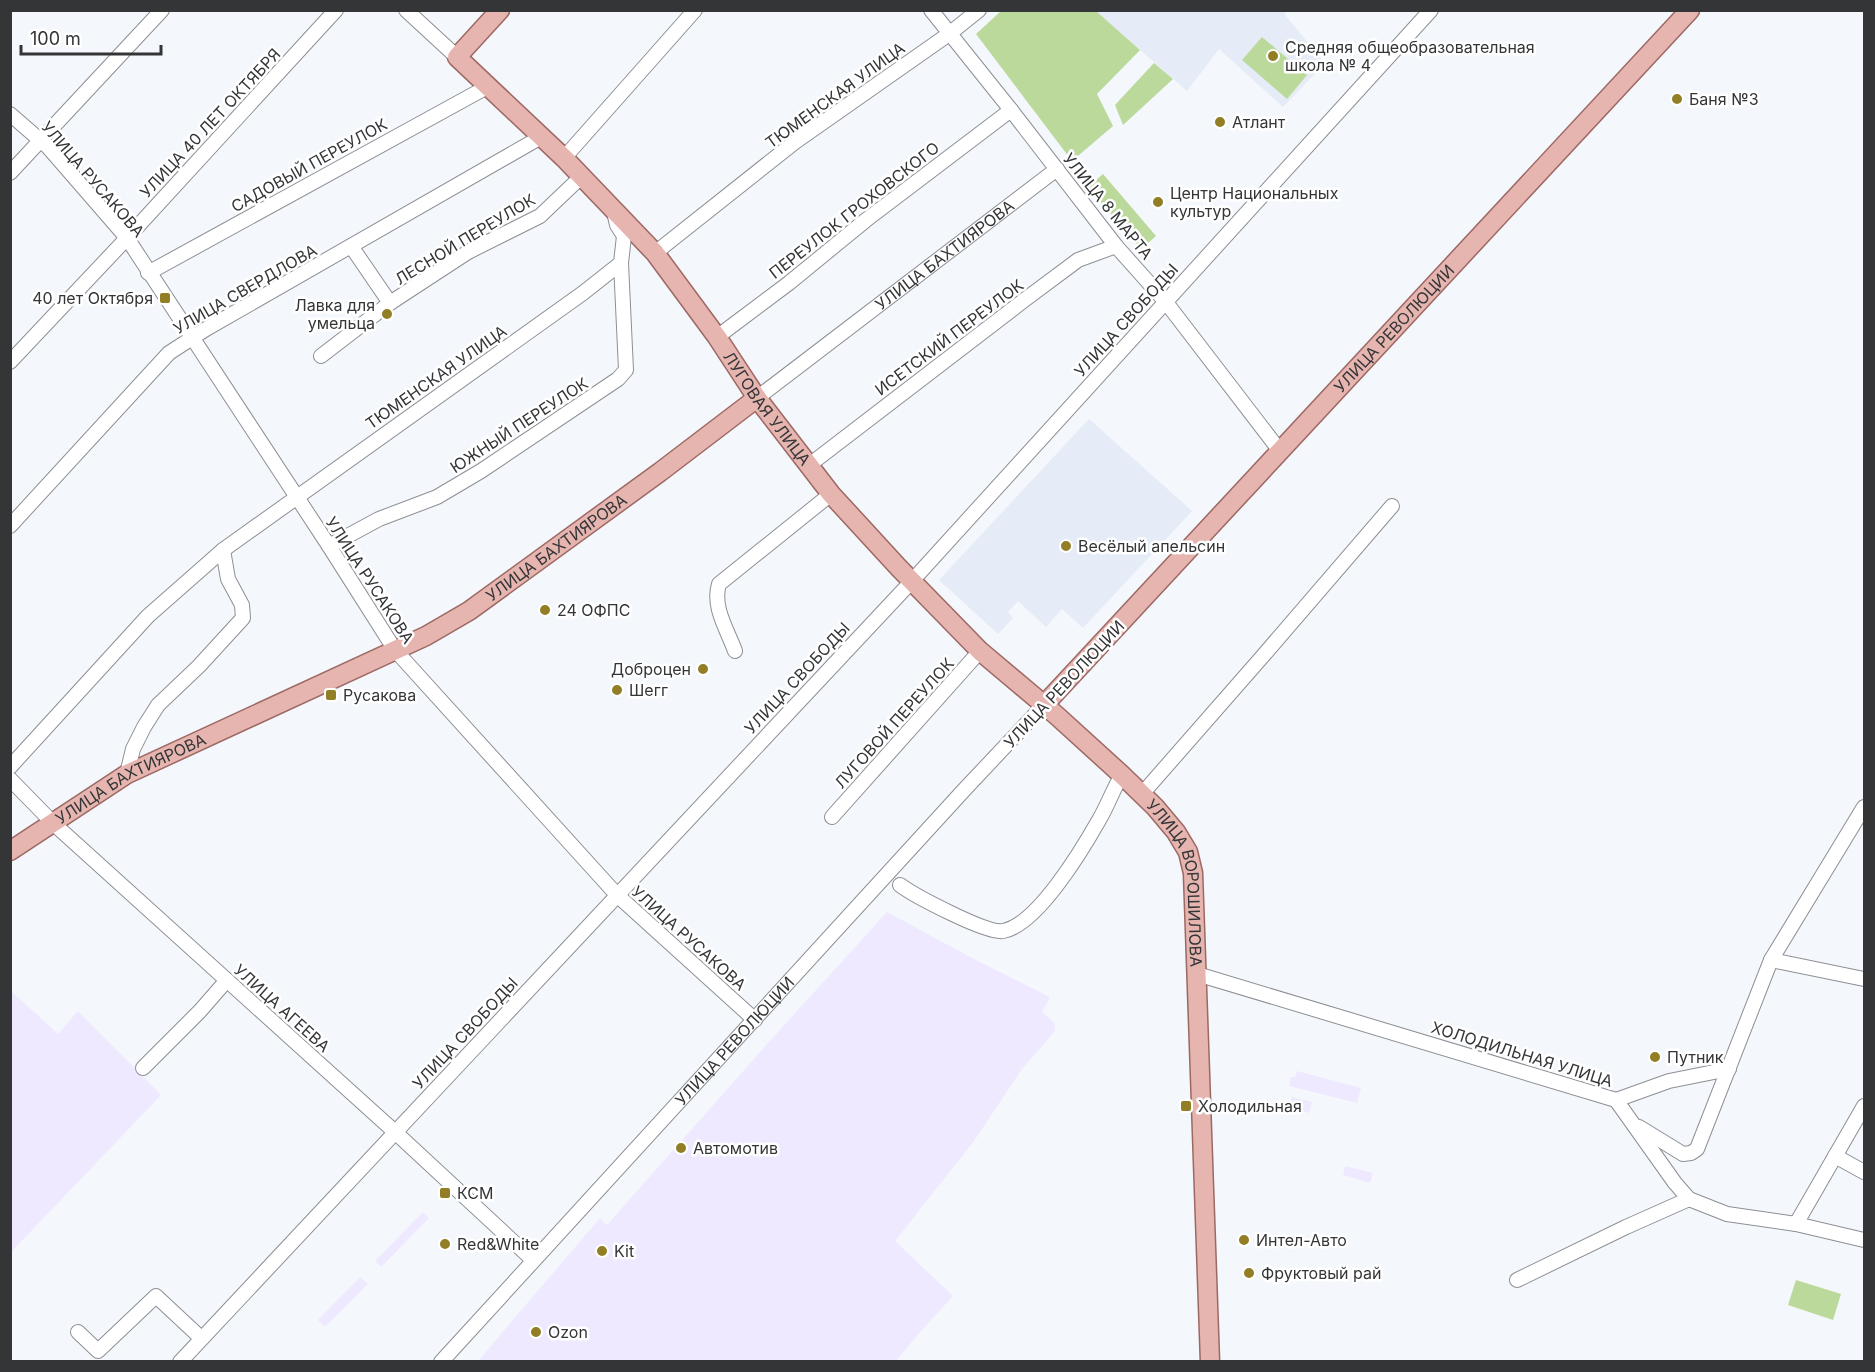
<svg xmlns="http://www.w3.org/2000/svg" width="1875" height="1372" viewBox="0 0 1875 1372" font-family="Inter,sans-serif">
	<rect width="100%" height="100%" fill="#f4f7fc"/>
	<g fill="#efe9ff">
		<path d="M887 912 972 958 1050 997 1042 1012 1054 1022 1055 1031 1022 1069 974 1141 895 1241 953 1296 921 1331 896 1361H478L600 1218 607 1225 767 1044Z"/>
		<path d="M11 991 58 1034 78 1011 161 1095 11 1252Z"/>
		<path d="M1297 1071 1361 1088 1357 1103 1289 1086 1291 1077H1295Z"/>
		<path d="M1292 1097 1312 1102 1309 1113 1289 1107Z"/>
		<path d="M1345 1166 1373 1173 1370 1183 1343 1175Z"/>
		<path d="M423 1212 429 1218 381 1267 375 1261Z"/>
		<path d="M360 1277 368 1284 325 1327 318 1320Z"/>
	</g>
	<g fill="#e5ebf7">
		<path d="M1096 11H1287L1285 15 1325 63 1283 107 1219 49 1187 91Z"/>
		<path d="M1089 419 1192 511 1083 628 1062 609 1046 627 1018 601 1008 612 1013 618 998 634 939 580Z"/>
	</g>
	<g fill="#bad99a">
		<path d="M1001 11H1096L1140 50 1097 94 1113 126 1072 161 976 34Z"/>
		<path d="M1262 37 1307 75 1287 99 1242 60Z"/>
		<path d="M1154 63 1173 79 1123 125 1115 105Z"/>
		<path d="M1103 174 1156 236 1141 249 1088 187Z"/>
		<path d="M1796 1280 1841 1294 1833 1320 1788 1305Z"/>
	</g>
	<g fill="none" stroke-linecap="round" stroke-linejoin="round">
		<g stroke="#8d8f94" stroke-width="16">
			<g id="minor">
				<path d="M406 10 457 57"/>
				<path d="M931 10 1011 110 1116 246 1165 301 1280 451"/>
				<path d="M10 114 48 147 127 238 329 546 395 650 617 895 755 1020"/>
				<path d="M564 158 695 10"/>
				<path d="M10 173 162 10"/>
				<path d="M351 246 390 303"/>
				<path d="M655 253 795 142 949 34 979 10"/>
				<path d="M148 273 487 87"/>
				<path d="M717 337 789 283 866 220 1011 110"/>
				<path d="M321 356 390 303 468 252 540 216 581 177"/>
				<path d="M10 362 127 238 336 10"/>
				<path id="s1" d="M757 398 1057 169"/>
				<path d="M808 466 1023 301 1078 260 1116 246"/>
				<path d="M10 526 169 353 206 329 541 137"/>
				<path d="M329 546 379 519 437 497 481 471 618 379 626 370 621 263"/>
				<path d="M735 651C727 629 712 607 719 584L831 494"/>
				<path d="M10 767 148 616 223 550"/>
				<path d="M127 774 133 749 144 727 158 705 199 666 243 618 242 605 228 579 223 550 583 293 621 263 624 236 617 225 614 212"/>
				<path d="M10 779 54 824 395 1132 533 1260"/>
				<path d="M1142 794 1262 657 1392 506"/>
				<path d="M832 817 980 651"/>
				<path d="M900 885C915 896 987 934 1003 931 1037 925 1082 850 1099 820 1108 805 1113 789 1122 775"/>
				<path d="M1771 960 1864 979"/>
				<path d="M1197 974 1616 1100 1675 1183 1689 1199 1727 1214 1796 1224 1864 1240"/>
				<path d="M143 1068 200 1011 227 980"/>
				<path d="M1616 1100 1669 1081 1729 1069"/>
				<path d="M1639 1127 1683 1154 1691 1153 1697 1149 1771 960 1864 807"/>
				<path d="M1835 1156 1864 1172"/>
				<path d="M1796 1224 1864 1106"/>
				<path d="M1517 1280 1626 1227 1689 1199"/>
				<path d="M78 1332 98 1351 156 1296 201 1338"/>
				<path d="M180 1362 912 581 1431 10"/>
				<path id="s2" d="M441 1362 964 790 1044 705"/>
			</g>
		</g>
		<g stroke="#9d6863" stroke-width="21">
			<g id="major">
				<path id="s3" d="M500 10 457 57 564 158 655 253 717 337 757 398 831 494 899 568 980 651 1056 715 1122 775 1155 807 1176 832 1188 852 1193 873 1210 1362"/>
				<path id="s4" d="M1044 705 1690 10"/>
				<path id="s5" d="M10 851 127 774 426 636 469 611 660 472 757 398"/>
			</g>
		</g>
		<use href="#minor" stroke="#fff" stroke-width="14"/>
		<use href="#major" stroke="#e6b5b0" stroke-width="18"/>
	</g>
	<g fill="#917e25" stroke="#fff" stroke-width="2">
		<circle cx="1273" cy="56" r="6"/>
		<circle cx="1677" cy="99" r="6"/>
		<circle cx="1220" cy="122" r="6"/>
		<circle cx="1158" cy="202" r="6"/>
		<rect x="159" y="292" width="12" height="12" rx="3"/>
		<circle cx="387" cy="314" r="6"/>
		<circle cx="1066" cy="546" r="6"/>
		<circle cx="545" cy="610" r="6"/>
		<circle cx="703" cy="669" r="6"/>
		<circle cx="617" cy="690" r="6"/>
		<rect x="325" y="689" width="12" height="12" rx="3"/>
		<circle cx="1655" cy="1057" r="6"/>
		<rect x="1180" y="1100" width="12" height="12" rx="3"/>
		<circle cx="681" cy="1148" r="6"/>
		<rect x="439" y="1187" width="12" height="12" rx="3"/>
		<circle cx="1244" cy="1240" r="6"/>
		<circle cx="445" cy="1244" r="6"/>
		<circle cx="602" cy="1251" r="6"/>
		<circle cx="1249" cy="1273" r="6"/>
		<circle cx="536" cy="1332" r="6"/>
	</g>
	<g text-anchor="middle" stroke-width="5" stroke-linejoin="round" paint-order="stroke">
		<g font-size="16" fill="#343537" stroke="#fff" text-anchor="start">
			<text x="1285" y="53">Средняя общеобразовательная<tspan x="1285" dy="18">школа № 4</tspan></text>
			<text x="1689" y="105">Баня №3</text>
			<text x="1232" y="128">Атлант</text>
			<text x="1170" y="199">Центр Национальных<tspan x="1170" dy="18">культур</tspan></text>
			<text x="153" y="304" text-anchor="end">40 лет Октября</text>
			<text x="375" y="311" text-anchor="end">Лавка для<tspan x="375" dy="18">умельца</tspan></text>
			<text x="1078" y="552">Весёлый апельсин</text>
			<text x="557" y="616">24 ОФПС</text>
			<text x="691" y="675" text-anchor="end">Доброцен</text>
			<text x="629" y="696">Шегг</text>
			<text x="343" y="701">Русакова</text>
			<text x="1667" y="1063">Путник</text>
			<text x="1198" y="1112">Холодильная</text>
			<text x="693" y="1154">Автомотив</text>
			<text x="457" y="1199">КСМ</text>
			<text x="1256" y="1246">Интел-Авто</text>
			<text x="457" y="1250">Red&amp;White</text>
			<text x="614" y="1257">Kit</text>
			<text x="1261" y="1279">Фруктовый рай</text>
			<text x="548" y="1338">Ozon</text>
		</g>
		<g font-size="16" fill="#343537" stroke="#fff">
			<text transform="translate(835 95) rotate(-36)" y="6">ТЮМЕНСКАЯ УЛИЦА</text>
			<text transform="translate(210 123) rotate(-47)" y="6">УЛИЦА 40 ЛЕТ ОКТЯБРЯ</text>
			<text transform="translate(309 165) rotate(-29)" y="6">САДОВЫЙ ПЕРЕУЛОК</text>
			<text transform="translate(93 179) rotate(49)" y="6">УЛИЦА РУСАКОВА</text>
			<text transform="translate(1108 206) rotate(51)" y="6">УЛИЦА 8 МАРТА</text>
			<text transform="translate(854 210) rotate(-38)" y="6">ПЕРЕУЛОК ГРОХОВСКОГО</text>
			<text transform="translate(465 239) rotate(-31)" y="6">ЛЕСНОЙ ПЕРЕУЛОК</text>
			<text dy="6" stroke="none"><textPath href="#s1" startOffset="236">УЛИЦА БАХТИЯРОВА</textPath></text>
			<text transform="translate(245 289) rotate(-30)" y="6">УЛИЦА СВЕРДЛОВА</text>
			<text transform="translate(1126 320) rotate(-48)" y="6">УЛИЦА СВОБОДЫ</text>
			<text dy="6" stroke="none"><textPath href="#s4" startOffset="514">УЛИЦА РЕВОЛЮЦИИ</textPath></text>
			<text transform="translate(949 337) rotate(-37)" y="6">ИСЕТСКИЙ ПЕРЕУЛОК</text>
			<text transform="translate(436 377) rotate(-35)" y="6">ТЮМЕНСКАЯ УЛИЦА</text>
			<text dy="6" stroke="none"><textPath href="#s3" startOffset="534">ЛУГОВАЯ УЛИЦА</textPath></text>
			<text transform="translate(519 425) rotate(-33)" y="6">ЮЖНЫЙ ПЕРЕУЛОК</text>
			<text dy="6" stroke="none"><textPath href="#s5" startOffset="627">УЛИЦА БАХТИЯРОВА</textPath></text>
			<text transform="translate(370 580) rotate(57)" y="6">УЛИЦА РУСАКОВА</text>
			<text transform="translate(797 678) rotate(-47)" y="6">УЛИЦА СВОБОДЫ</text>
			<text transform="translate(1064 684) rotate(-47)" y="6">УЛИЦА РЕВОЛЮЦИИ</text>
			<text transform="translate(894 723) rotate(-48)" y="6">ЛУГОВОЙ ПЕРЕУЛОК</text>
			<text dy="6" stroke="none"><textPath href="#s5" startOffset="141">УЛИЦА БАХТИЯРОВА</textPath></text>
			<text dy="6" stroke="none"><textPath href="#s3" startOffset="1174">УЛИЦА ВОРОШИЛОВА</textPath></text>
			<text transform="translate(689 938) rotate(42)" y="6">УЛИЦА РУСАКОВА</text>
			<text transform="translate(282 1008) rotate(42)" y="6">УЛИЦА АГЕЕВА</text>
			<text transform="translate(465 1033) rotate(-47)" y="6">УЛИЦА СВОБОДЫ</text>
			<text dy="6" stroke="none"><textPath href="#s2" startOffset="435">УЛИЦА РЕВОЛЮЦИИ</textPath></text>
			<text transform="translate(1522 1054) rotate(17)" y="6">ХОЛОДИЛЬНАЯ УЛИЦА</text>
		</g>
	</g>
	<rect width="1875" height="1372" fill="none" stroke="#343537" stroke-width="24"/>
	<path d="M21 45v9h140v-9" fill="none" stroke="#343537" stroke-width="3"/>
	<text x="30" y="45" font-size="18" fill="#343537" stroke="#ffffff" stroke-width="4.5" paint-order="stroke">100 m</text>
</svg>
